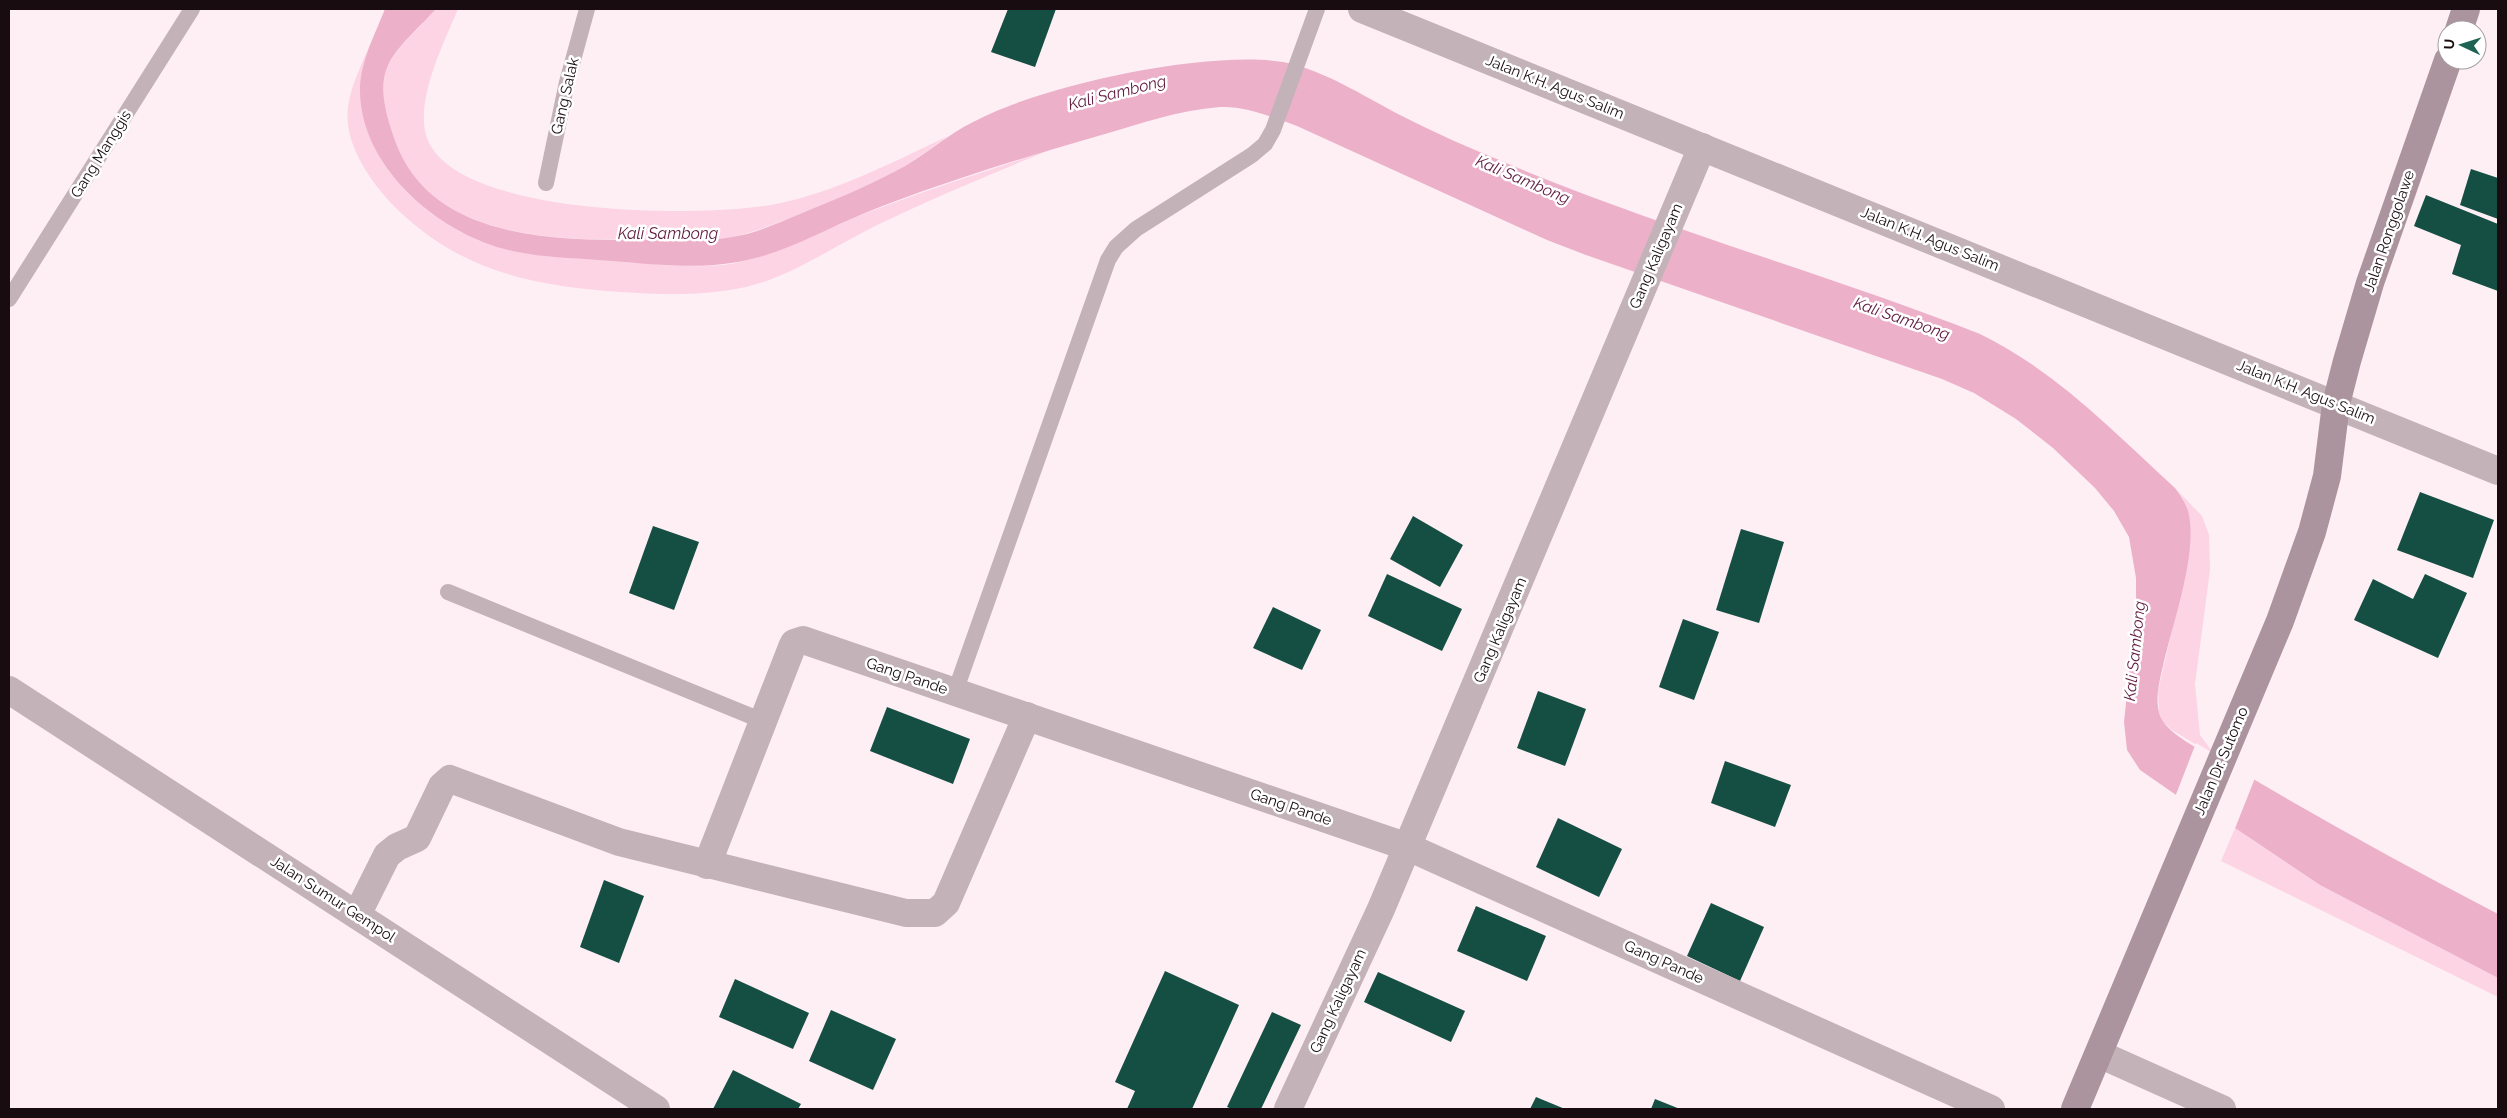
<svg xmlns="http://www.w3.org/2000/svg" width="2507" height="1118" viewBox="0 0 2507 1118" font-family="Raleway,sans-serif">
	<rect width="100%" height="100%" fill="#feeff5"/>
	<g fill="#fcd4e4">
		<path d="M436 9H458C444 42 418 95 425 131 442 219 709 218 776 204 836 192 893 162 948 136 931 148 915 160 897 171 866 189 831 201 798 215 776 223 756 232 733 237 701 242 668 240 636 240 549 240 429 238 394 139 369 66 390 59 436 9Z"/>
		<path d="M372 40C366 61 360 81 362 103 368 173 439 232 504 249 541 258 580 258 618 261 656 264 699 270 736 263 782 253 823 230 866 213 926 190 986 171 1047 151 989 175 931 199 875 226 833 247 792 276 746 287 706 296 662 295 621 292 536 286 465 273 400 212 374 187 343 146 348 107 351 84 363 62 372 40Z"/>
		<path d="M2175 488 2202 516 2209 535 2210 570 2195 684 2200 735 2211 750 2254 780 2172 730 2162 721 2159 712 2158 691 2181 591 2183 499Z"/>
		<path d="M2235 828 2320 885 2498 978V997L2221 861Z"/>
	</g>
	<path fill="#edb0c9" d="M385 9H436C390 58 369 66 394 138 428 238 548 240 635 240 672 240 711 243 747 234 765 229 783 221 800 214 831 201 864 188 894 172 922 158 945 136 973 122 1042 85 1206 50 1283 62 1326 70 1371 101 1410 120 1449 140 1490 156 1530 173 1678 233 1832 276 1980 334 2056 371 2114 432 2175 488 2180 495 2185 502 2188 511 2199 551 2172 625 2163 666 2159 683 2154 702 2161 718 2170 737 2214 757 2233 767 2320 819 2408 867 2498 914V978L2320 885 2235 828 2179 797 2140 770 2127 750 2124 722 2136 608V578L2129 537 2114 511 2095 488 2053 448 2016 419 1974 393 1942 379 1586 255 1547 240 1297 126C1271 117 1247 106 1220 107 1178 110 1137 125 1098 136 1019 159 940 183 865 213 821 231 778 257 731 263 693 269 651 264 612 261 576 258 539 258 504 249 436 231 360 166 360 90 360 63 375 34 385 9Z"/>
	<path fill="#feeff5" d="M2196 743 2255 778 2234 831 2175 797Z"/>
	<g fill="#154e42">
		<path d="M1008 9H1056L1035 67 991 52Z"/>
		<path d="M2471 169 2498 178V219L2460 205Z"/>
		<path d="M2426 195 2498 224V291L2452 274 2461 245 2414 226Z"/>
		<path d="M2420 492 2494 520 2473 578 2397 550Z"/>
		<path d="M1413 516 1463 545 1440 587 1390 559Z"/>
		<path d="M653 526 699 542 674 610 629 593Z"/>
		<path d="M1741 529 1784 542 1759 623 1716 610Z"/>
		<path d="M1387 574 1462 609 1442 651 1368 616Z"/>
		<path d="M2425 574 2467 593 2438 658 2354 620 2373 579 2413 599Z"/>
		<path d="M1273 607 1321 630 1302 670 1253 648Z"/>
		<path d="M1683 619 1719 632 1694 700 1659 687Z"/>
		<path d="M1538 691 1586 709 1565 766 1517 748Z"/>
		<path d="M887 707 970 739 953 784 870 751Z"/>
		<path d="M1725 761 1791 785 1775 827 1711 803Z"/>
		<path d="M1558 818 1622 849 1599 897 1536 867Z"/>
		<path d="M604 880 644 896 619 963 580 947Z"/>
		<path d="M1711 903 1764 927 1740 981 1687 956Z"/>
		<path d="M1476 906 1546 936 1527 981 1457 951Z"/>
		<path d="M1165 971 1239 1005 1192 1109H1127L1135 1091 1115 1082Z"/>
		<path d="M1378 972 1465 1011 1451 1042 1364 1002Z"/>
		<path d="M735 979 809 1013 793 1049 719 1017Z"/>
		<path d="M831 1010 896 1039 873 1090 809 1061Z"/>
		<path d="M1272 1012 1301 1025 1261 1109H1232L1227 1107Z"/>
		<path d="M733 1070 801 1104 798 1109H713Z"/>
		<path d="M1536 1097 1565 1109H1530Z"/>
		<path d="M1655 1099 1680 1109H1651Z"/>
	</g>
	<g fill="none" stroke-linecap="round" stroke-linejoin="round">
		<g stroke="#c3b3b9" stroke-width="16">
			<path d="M546 183 567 82 587 9"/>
			<path d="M9 299 192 9"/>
			<path d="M448 592 763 721"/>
			<path d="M955 692 1108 260 1116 247 1136 229 1252 155 1265 144 1273 130 1317 9"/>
		</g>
		<g stroke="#c3b3b9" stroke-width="28">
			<path d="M9 690 656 1109"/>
			<path d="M707 865 792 647 794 643 803 640 1408 847 1991 1109"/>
			<path d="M357 915 387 855 397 847 417 838 442 786 450 779 619 842 906 913H935L946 903 1027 716"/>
			<path d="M2099 1054 2222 1109"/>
			<path d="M1288 1109 1381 909 1702 147"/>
		</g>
		<path stroke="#c3b3b9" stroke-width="28" d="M1362 9 2498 471"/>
		<g stroke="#ab949d" stroke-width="28">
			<path d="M2459 30 2466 9"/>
			<path d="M2075 1109 2280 621 2312 532 2327 476 2336 404 2347 361 2370 283 2448 60"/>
		</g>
	</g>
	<g text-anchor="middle" stroke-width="5" stroke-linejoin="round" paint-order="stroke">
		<g font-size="15" fill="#180c11" stroke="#fff">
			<text transform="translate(1555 87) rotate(22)" y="5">Jalan K.H. Agus Salim</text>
			<text transform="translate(565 96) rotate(-77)" y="5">Gang Salak</text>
			<text transform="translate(101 154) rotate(-58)" y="5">Gang Manggis</text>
			<text transform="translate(2389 231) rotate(-71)" y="5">Jalan Ronggolawe</text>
			<text transform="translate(1930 239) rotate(22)" y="5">Jalan K.H. Agus Salim</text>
			<text transform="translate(1656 256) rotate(-67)" y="5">Gang Kaligayam</text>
			<text transform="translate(2306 392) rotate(22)" y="5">Jalan K.H. Agus Salim</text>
			<text transform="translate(1500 630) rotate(-67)" y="5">Gang Kaligayam</text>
			<text transform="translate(907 676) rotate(19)" y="5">Gang Pande</text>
			<text transform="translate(2221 761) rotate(-67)" y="5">Jalan Dr. Sutomo</text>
			<text transform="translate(1291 807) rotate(19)" y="5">Gang Pande</text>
			<text transform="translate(333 899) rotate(33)" y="5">Jalan Sumur Gempol</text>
			<text transform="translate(1664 962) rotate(24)" y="5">Gang Pande</text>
			<text transform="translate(1338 1001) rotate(-65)" y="5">Gang Kaligayam</text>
		</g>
		<g font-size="16" font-style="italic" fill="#601b3f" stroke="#fff">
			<text transform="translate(1117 92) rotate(-14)" y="6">Kali Sambong</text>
			<text transform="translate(1523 179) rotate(23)" y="6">Kali Sambong</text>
			<text x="668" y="239">Kali Sambong</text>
			<text transform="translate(1902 318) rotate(19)" y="6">Kali Sambong</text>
			<text transform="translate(2134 651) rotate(-84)" y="6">Kali Sambong</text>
		</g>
	</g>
	<rect width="2507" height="1118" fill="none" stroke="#180c11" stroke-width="20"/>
	<g transform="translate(2462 45) rotate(274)"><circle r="24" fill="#ffffff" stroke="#a39ea0"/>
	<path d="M0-4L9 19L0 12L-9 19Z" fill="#1e6354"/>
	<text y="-8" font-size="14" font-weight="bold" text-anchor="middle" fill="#180c11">U</text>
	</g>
</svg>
